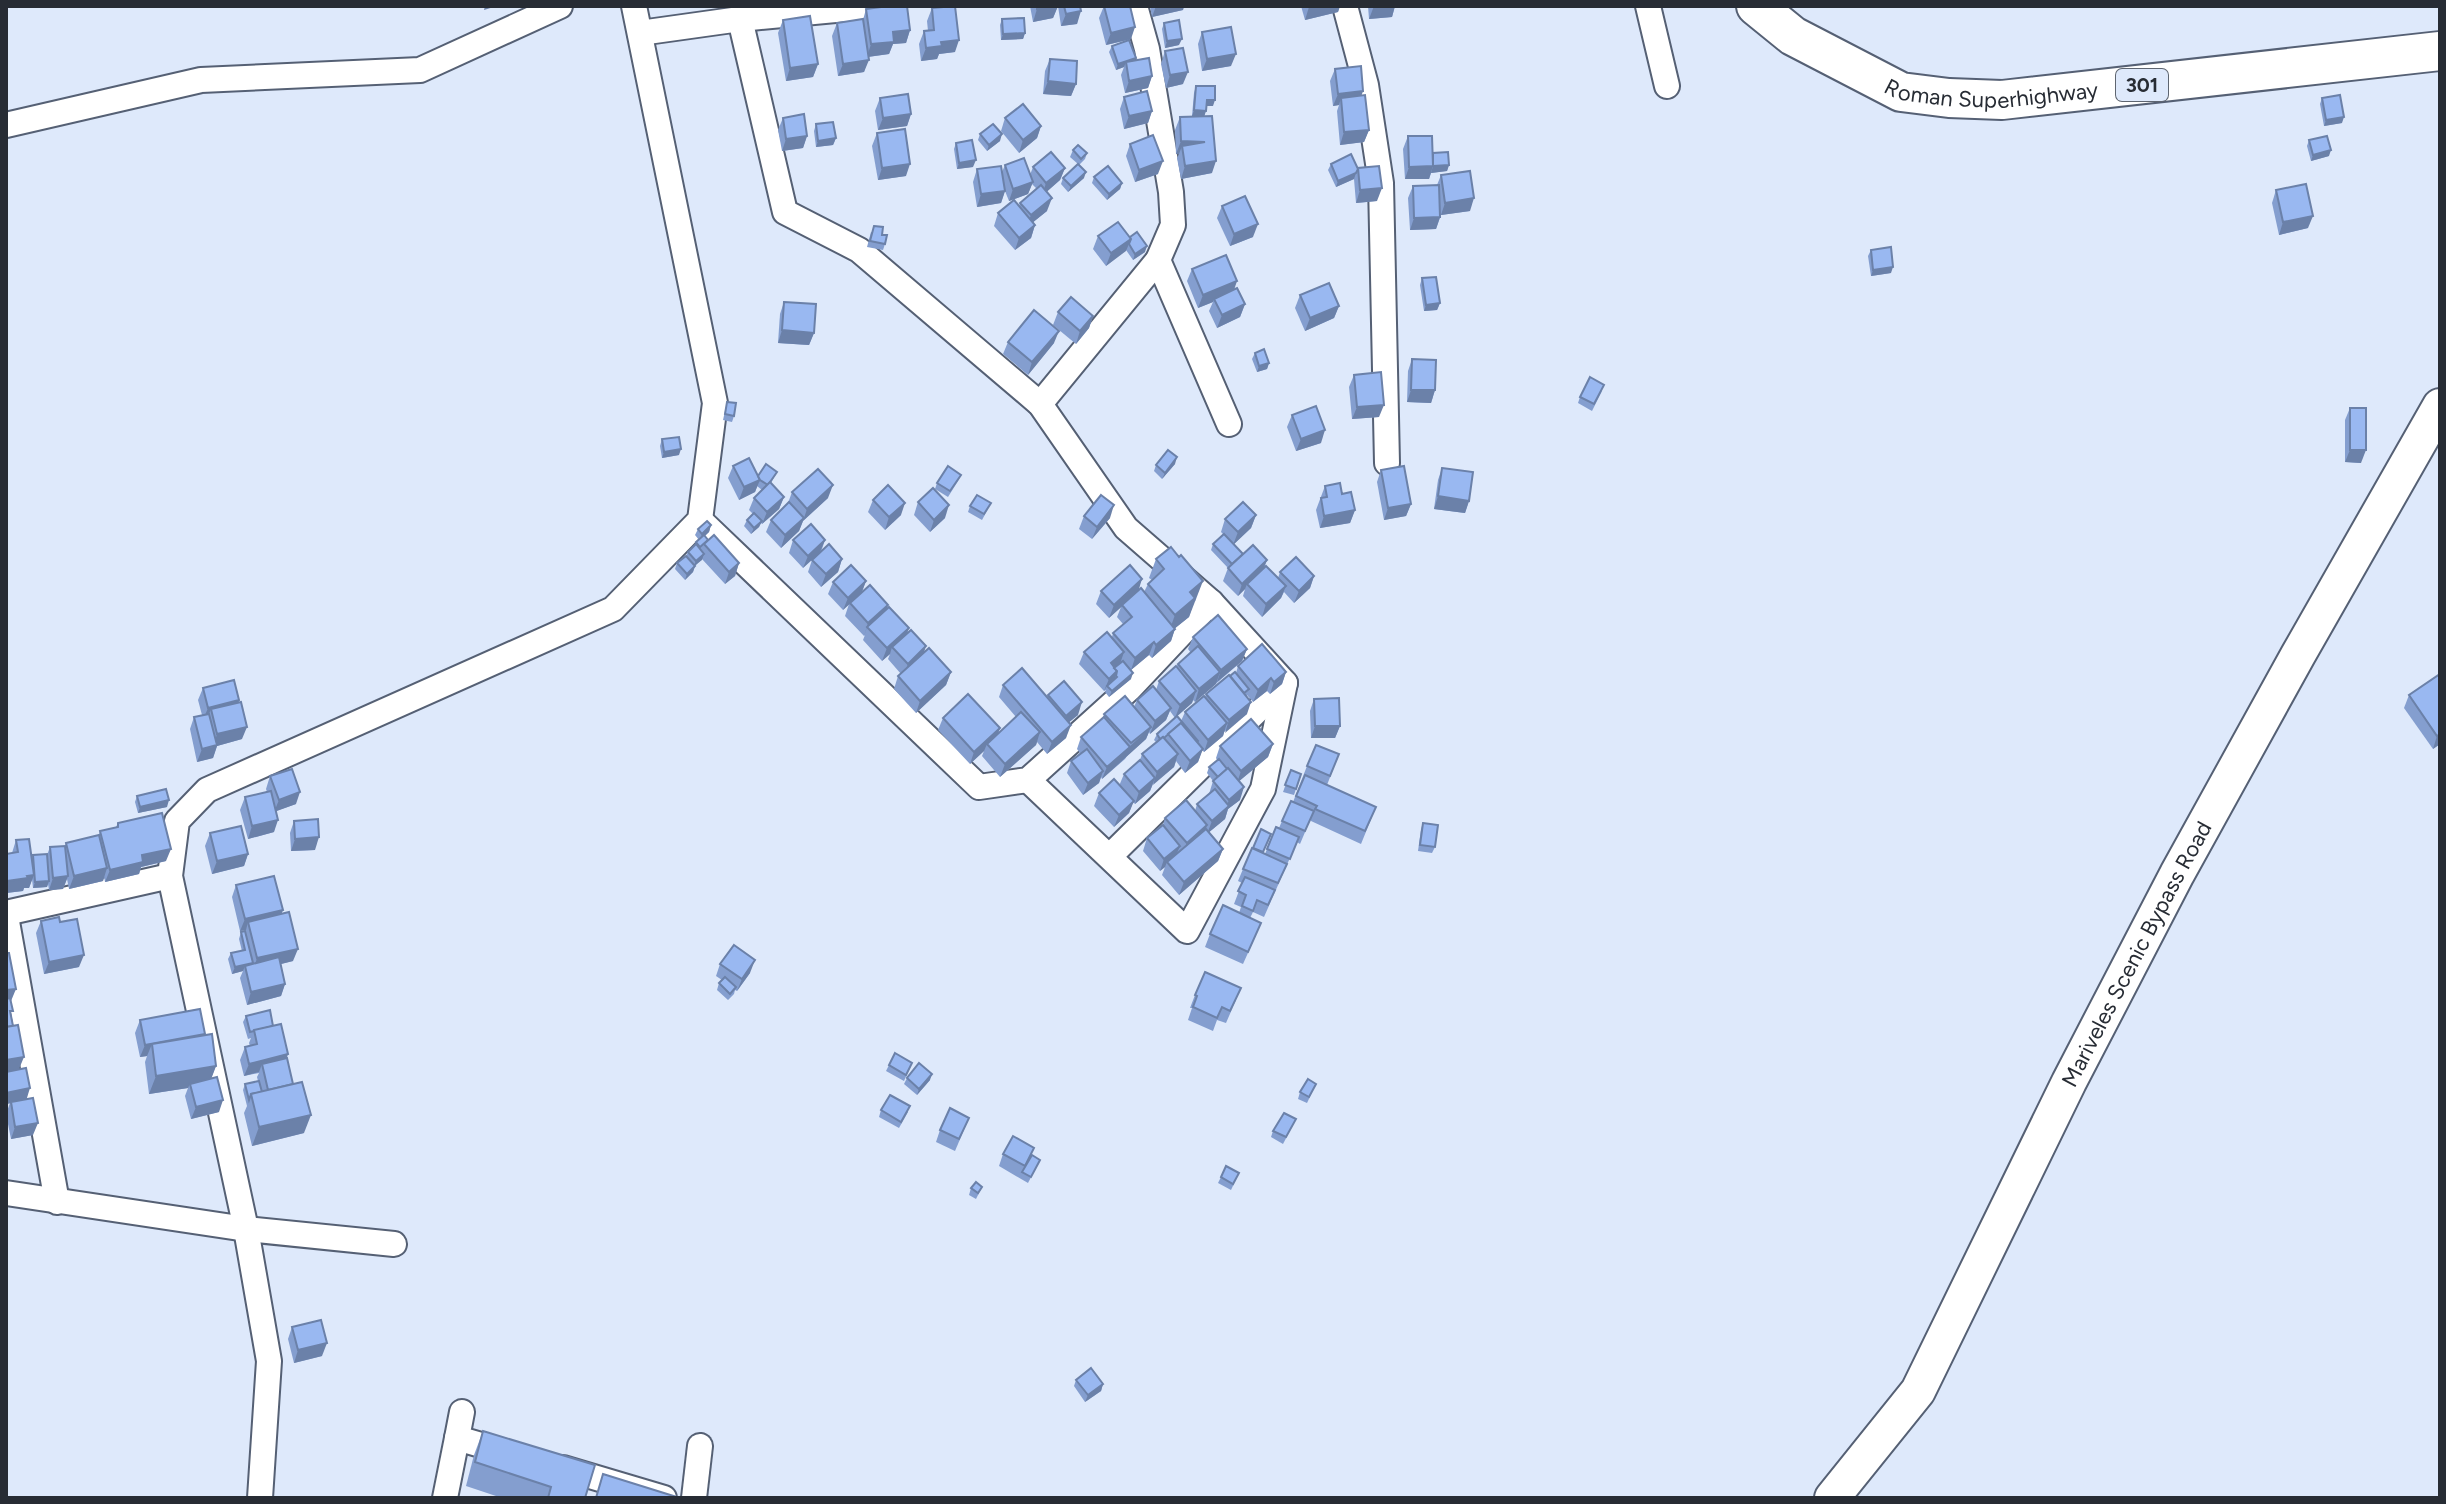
<svg xmlns="http://www.w3.org/2000/svg" width="2446" height="1504" viewBox="0 0 2446 1504" font-family="Figtree,sans-serif">
	<rect width="100%" height="100%" fill="#dee9fb"/>
	<g fill="none" stroke-linecap="round" stroke-linejoin="round">
		<g stroke="#556074" stroke-width="28">
			<g id="minor">
				<path d="M1135 6 1147 49 1171 192 1173 225 1158 260 1229 424"/>
				<path d="M1345 6 1366 85 1381 183 1387 463"/>
				<path d="M1648 6 1667 86"/>
				<path d="M740 19 785 212 859 250 1040 404 1126 528 1211 602 1285 683 1263 789 1187 931 1028 780"/>
				<path d="M640 33 740 19 878 6"/>
				<path d="M6 125 201 80 420 70 560 6"/>
				<path d="M1040 404 1158 260"/>
				<path d="M700 520 979 787 1028 780 1130 688 1211 602"/>
				<path d="M1110 856 1285 683"/>
				<path d="M6 913 170 876"/>
				<path d="M6 916 57 1202"/>
				<path d="M6 1193 246 1229 394 1244"/>
				<path d="M462 1412 457 1438 508 1453"/>
				<path d="M563 1468 664 1498"/>
				<path d="M260 1498 269 1361 246 1229 170 876 177 821 207 790 613 609 700 520 715 403 634 6"/>
				<path d="M445 1498 457 1438"/>
				<path d="M694 1498 700 1446"/>
			</g>
		</g>
		<g stroke="#556074" stroke-width="38">
			<g id="secondary">
				<path id="s1" d="M1832 1498 1918 1391 2069 1082 2177 874 2298 655 2440 406"/>
			</g>
		</g>
		<g stroke="#556074" stroke-width="42">
			<g id="primary">
				<path id="s2" d="M1756 6 1793 36 1901 92 1949 98 2002 100 2440 51"/>
			</g>
		</g>
		<use href="#minor" stroke="#fff" stroke-width="24"/>
		<use href="#secondary" stroke="#fff" stroke-width="34"/>
		<use href="#primary" stroke="#fff" stroke-width="38"/>
	</g>
	<g fill="#849ecf">
		<path d="M1030 6H1080L1077 24 1061 26 1058 6 1053 18 1033 22Z"/>
		<path d="M1104 6 1131 39 1129 40 1136 58 1135 60 1152 76 1148 88 1125 93 1121 75 1124 67 1116 70 1109 52 1112 46 1128 40 1106 45 1099 18Z"/>
		<path d="M1150 6H1184L1183 10 1152 17Z"/>
		<path d="M1301 6H1340L1338 12 1305 20Z"/>
		<path d="M1368 6H1395L1392 17 1369 19Z"/>
		<path d="M932 8 955 52 939 54 937 59 921 61 919 44 924 31H928L927 21Z"/>
		<path d="M866 9 910 30 906 43 893 44 889 54 868 57 864 72 838 76 832 36 837 23 863 20Z"/>
		<path d="M1002 19 1025 33 1023 39 1001 40 1000 25Z"/>
		<path d="M783 20 818 64 813 77 786 81 778 33Z"/>
		<path d="M1164 23 1179 45 1165 48 1162 29Z"/>
		<path d="M1202 32 1231 66 1202 71 1198 44Z"/>
		<path d="M1165 51 1183 84 1166 88 1161 64Z"/>
		<path d="M1050 59 1076 84 1071 96 1043 94 1045 71Z"/>
		<path d="M1335 69 1361 96 1369 130 1364 142 1340 145 1337 111 1339 105 1333 106 1330 81Z"/>
		<path d="M1196 86 1213 106H1207L1204 117 1212 173 1181 179 1177 158 1179 154H1176L1175 130 1180 117H1201L1192 116 1194 93Z"/>
		<path d="M1124 97 1152 111 1148 123 1124 129 1120 109Z"/>
		<path d="M880 98 911 114 907 126 878 130 875 111Z"/>
		<path d="M2322 98 2342 123 2324 126 2320 104Z"/>
		<path d="M783 118 807 136 803 148 782 151 778 130Z"/>
		<path d="M1005 118 1041 126 1037 138 1019 153 1001 131Z"/>
		<path d="M816 124 836 138 833 145 816 147 814 131Z"/>
		<path d="M877 133 906 176 878 180 872 146Z"/>
		<path d="M980 134 1000 141 987 151 978 140Z"/>
		<path d="M1408 136 1449 165 1447 171 1431 173 1429 179H1405L1403 149Z"/>
		<path d="M2309 140 2329 156 2311 161 2307 146Z"/>
		<path d="M956 143 973 167 957 169 954 149Z"/>
		<path d="M1130 144 1158 174 1135 182 1126 156Z"/>
		<path d="M1073 150 1087 153 1085 159 1079 165 1084 178 1068 192 1061 184 1063 178 1078 164 1070 157Z"/>
		<path d="M1331 164 1358 169 1377 201 1356 203 1354 179 1336 187 1328 170Z"/>
		<path d="M1005 165 1030 175 1033 167 1065 168 1060 180 1046 192 1047 211 1033 222 1035 225 1031 238 1015 250 994 226 998 213 1019 206 1020 203 1037 189 1032 184 1028 194 1009 201 1005 191 1001 203 977 207 973 182 977 169 1002 172Z"/>
		<path d="M1441 175 1470 211 1441 215 1436 229 1410 230 1408 198 1413 186 1437 185Z"/>
		<path d="M1094 177 1122 183 1120 189 1107 200 1092 183Z"/>
		<path d="M2276 190 2308 228 2279 235 2272 203Z"/>
		<path d="M1222 206 1253 237 1230 246 1217 218Z"/>
		<path d="M871 232 882 235 885 244 883 250 867 247Z"/>
		<path d="M1098 236 1130 237 1145 252 1133 260 1126 250 1106 266 1093 249Z"/>
		<path d="M1871 250 1891 273 1871 276 1868 256Z"/>
		<path d="M1192 269 1234 289 1245 304 1240 317 1217 328 1209 311 1213 302 1198 308 1187 281Z"/>
		<path d="M1422 278 1440 303 1437 310 1424 311 1420 285Z"/>
		<path d="M1300 295 1339 306 1334 318 1305 331 1295 308Z"/>
		<path d="M784 302 814 333 809 345 778 343 780 314Z"/>
		<path d="M1058 312 1093 316 1089 328 1076 344 1053 325Z"/>
		<path d="M1008 342 1054 343 1028 375 1003 354Z"/>
		<path d="M1255 353 1269 363 1267 369 1257 372 1252 359Z"/>
		<path d="M1412 359 1435 390 1431 403 1407 402 1408 371Z"/>
		<path d="M1354 375 1379 417 1352 419 1349 387Z"/>
		<path d="M1602 391 1592 411 1578 403 1580 397Z"/>
		<path d="M727 402 734 416 732 422 723 420Z"/>
		<path d="M2350 408 2361 463 2345 462V420Z"/>
		<path d="M1292 415 1321 443 1296 451 1287 427Z"/>
		<path d="M662 439 679 455 662 458 660 446Z"/>
		<path d="M1175 464 1162 479 1154 471 1156 465Z"/>
		<path d="M733 466 758 476 777 472 771 483 784 497 779 509 762 524 761 523 759 527 751 534 744 526 747 520 753 514 749 510 754 498 762 490 757 486 755 492 739 500 728 478Z"/>
		<path d="M1442 468 1469 501 1465 513 1434 509 1438 480Z"/>
		<path d="M1381 470 1411 504 1406 516 1384 520 1377 482Z"/>
		<path d="M961 475 958 481 948 497 935 489 937 483Z"/>
		<path d="M1325 486 1342 494 1355 510 1350 523 1320 528 1316 510Z"/>
		<path d="M792 492 828 498 803 521 799 531 781 548 766 532 771 520 788 503Z"/>
		<path d="M873 500 901 515 885 530 868 512Z"/>
		<path d="M918 502 945 518 930 532 914 515Z"/>
		<path d="M970 506 988 509 982 520 968 512Z"/>
		<path d="M1256 515 1251 528 1234 544 1243 554 1267 560 1264 568 1278 578 1280 572 1314 576 1310 588 1294 603 1284 592 1281 598 1262 617 1243 596 1245 589 1238 596 1223 581 1228 568 1211 550 1213 544 1223 534 1221 532 1225 519Z"/>
		<path d="M1084 516 1110 518 1092 539 1079 529Z"/>
		<path d="M711 525 709 532 705 536 708 540 739 563 735 576 725 584 702 559 695 566 693 572 685 580 675 569 677 563 686 556 688 552 699 540 695 535 698 529Z"/>
		<path d="M793 540H825L821 552 842 559 838 572 821 587 808 572 812 560 803 568 789 553Z"/>
		<path d="M1156 559 1196 600 1194 601 1189 617 1175 628 1171 641 1152 658 1149 655 1131 670V679L1109 697 1105 692 1106 690 1104 691 1079 664 1084 652 1112 637 1113 633 1123 624 1117 617 1121 607 1109 618 1096 604 1101 591 1144 592 1148 584 1152 580 1149 578Z"/>
		<path d="M866 581 862 592 888 605 886 610 909 628 907 634 924 652 951 672 946 685 916 713 894 689 898 676 901 674 888 659 890 654 882 661 863 640 865 635 864 636 845 616 849 604 843 610 828 594 833 582Z"/>
		<path d="M1193 637 1247 649 1242 661 1195 702 1193 700 1192 703 1175 718 1170 711 1166 720 1150 734 1149 732 1146 739 1127 756 1125 759 1102 779 1101 777 1099 783 1083 795 1067 773 1071 761 1080 753 1077 749 1081 737 1103 718 1104 714 1134 707 1137 700 1156 690 1159 681 1176 667 1178 664 1191 653 1188 649Z"/>
		<path d="M1238 666 1286 672 1282 684 1270 694 1267 691 1253 702 1247 695V714L1224 732 1223 736 1204 752 1202 750 1198 762 1185 773 1176 761 1174 767 1153 784 1150 791 1135 804 1133 802 1129 813 1114 827 1094 806 1099 793 1119 786 1124 774 1140 760 1142 754 1156 742 1154 740 1157 734 1181 721 1185 712 1205 697 1206 694 1236 673Z"/>
		<path d="M2440 674V744L2433 749 2404 708 2409 695Z"/>
		<path d="M1003 685 1047 697 1048 695 1078 715 1069 722 1066 738 1047 754 1037 742 1036 745 1000 777 982 756 984 751 970 764 938 730 943 718 1000 728 998 734 1016 717 999 697Z"/>
		<path d="M203 688 239 700V702L242 739 217 746 213 758 197 762 190 729 194 717 202 715 198 700Z"/>
		<path d="M1314 699 1340 726 1335 738H1311L1310 711Z"/>
		<path d="M1273 744 1268 757 1239 781 1240 800 1228 809 1225 819 1209 832 1223 849 1218 861 1179 895 1162 875 1165 867 1160 871 1143 851 1147 838 1163 825 1165 818 1195 811 1197 804 1209 794 1213 781 1207 773 1209 767 1217 760 1216 758 1220 746Z"/>
		<path d="M1339 754 1327 785 1376 807 1361 844 1311 821V818L1300 844 1297 842 1264 917 1253 912 1250 918 1256 935 1243 964 1205 947 1210 934 1239 913 1241 907 1234 904 1242 883 1238 881 1243 869 1263 854H1265L1276 827 1279 828 1282 821 1293 802 1307 766Z"/>
		<path d="M1291 770 1301 774 1294 795 1283 792Z"/>
		<path d="M270 776 296 804 276 811 274 832 248 839 240 810 245 797 267 792 266 789Z"/>
		<path d="M137 796 167 807 138 813 135 802Z"/>
		<path d="M294 821 315 850 291 851 290 833Z"/>
		<path d="M118 823 166 861 141 867 139 874 105 882 104 877 103 881 69 889 67 879 63 889 49 890 48 884 47 887 33 888 32 879 29 888H24L23 891 6 893V854L12 853 16 840 32 858 33 855H47L50 847 65 846 66 843 99 835 100 831 116 827Z"/>
		<path d="M1423 823 1435 847 1432 853 1418 851 1421 829Z"/>
		<path d="M210 833 248 854 244 866 212 874 205 846Z"/>
		<path d="M236 885 283 910 281 914 293 961 281 964 285 984 281 996 247 1005 240 978 243 971 232 974 228 959 231 953 242 951 239 939 241 932 245 931 246 930 240 931 232 897Z"/>
		<path d="M41 921 79 967 44 974 36 933Z"/>
		<path d="M720 964 750 973 737 991 735 990 734 994 728 1000 717 990 719 983 722 980 716 976Z"/>
		<path d="M1195 995 1236 1000 1226 1023 1217 1020 1213 1031 1188 1020 1192 1008H1190Z"/>
		<path d="M11 1001V1016L19 1069 33 1135 11 1139 6 1114 10 1103 6 1104V1072Z"/>
		<path d="M246 1016 273 1026 287 1058 304 1133 252 1146 244 1113 247 1106 243 1090 245 1084 258 1081 257 1077 259 1073 244 1076 240 1060 245 1047 250 1046 249 1043 251 1038 248 1039 243 1022Z"/>
		<path d="M140 1020 204 1035 216 1066 211 1078 219 1112 191 1119 185 1096 188 1088 149 1094 145 1062 147 1056 140 1057 135 1033Z"/>
		<path d="M912 1063 904 1081 886 1071 889 1065Z"/>
		<path d="M907 1078 930 1080 917 1095 904 1084Z"/>
		<path d="M1316 1084 1307 1103 1298 1099 1300 1092Z"/>
		<path d="M881 1110 908 1112 899 1128 879 1117Z"/>
		<path d="M969 1118 955 1151 936 1142 940 1130Z"/>
		<path d="M1296 1119 1283 1144 1271 1137 1273 1131Z"/>
		<path d="M1003 1154 1032 1155 1040 1160 1028 1183 999 1166Z"/>
		<path d="M1239 1173 1231 1190 1218 1183 1221 1177Z"/>
		<path d="M982 1187 976 1199 969 1195 971 1188Z"/>
		<path d="M292 1327 322 1356 294 1363 288 1339Z"/>
		<path d="M1076 1380 1103 1384 1101 1391 1085 1402 1074 1386Z"/>
		<path d="M483 1431 585 1498H502L466 1486 474 1455Z"/>
	</g>
	<g fill="#6b81a9">
		<path d="M485 6H497L484 10Z"/>
		<path d="M1058 6 1053 18 1033 22 1037 9Z"/>
		<path d="M1156 6H1184L1183 10 1152 17Z"/>
		<path d="M1314 6H1340L1338 12 1305 20 1309 7Z"/>
		<path d="M1374 6H1395L1392 17 1369 19Z"/>
		<path d="M1081 11 1077 24 1061 26 1066 14Z"/>
		<path d="M1135 27 1131 39 1106 45 1111 33Z"/>
		<path d="M910 30 906 43 893 44 889 54 867 57 871 44 893 32Z"/>
		<path d="M1025 33 1023 39 1001 40 1003 34Z"/>
		<path d="M1182 39 1179 45 1165 48 1167 41Z"/>
		<path d="M959 40 955 52 939 54 937 59 921 61 926 48 941 42Z"/>
		<path d="M1236 54 1231 66 1202 71 1207 59Z"/>
		<path d="M1136 58 1133 64 1126 62 1124 67 1116 70 1118 64Z"/>
		<path d="M869 60 864 72 838 76 843 64Z"/>
		<path d="M818 64 813 77 786 81 790 68Z"/>
		<path d="M1188 72 1183 84 1166 88 1170 75Z"/>
		<path d="M1152 76 1148 88 1125 93 1129 81Z"/>
		<path d="M1048 81 1076 84 1071 96 1043 94Z"/>
		<path d="M1363 91 1359 103 1341 98 1339 105 1333 106 1338 94Z"/>
		<path d="M1207 100H1215L1213 106H1205Z"/>
		<path d="M1194 110 1206 111 1204 117 1192 116Z"/>
		<path d="M1152 111 1148 123 1124 129 1129 116Z"/>
		<path d="M911 114 907 126 878 130 883 118Z"/>
		<path d="M2344 117 2342 123 2324 126 2326 120Z"/>
		<path d="M1041 126 1037 138 1019 153 1023 140Z"/>
		<path d="M1369 130 1364 142 1340 145 1344 132Z"/>
		<path d="M1002 134 1000 141 987 151 989 145Z"/>
		<path d="M807 136 803 148 782 151 786 139Z"/>
		<path d="M836 138 833 145 816 147 818 141Z"/>
		<path d="M1181 141 1205 142 1182 146 1179 154H1176Z"/>
		<path d="M2331 150 2329 156 2311 161 2313 155Z"/>
		<path d="M976 160 973 167 957 169 959 163Z"/>
		<path d="M1163 161 1158 174 1135 182 1139 170Z"/>
		<path d="M1216 161 1212 173 1181 179 1185 166Z"/>
		<path d="M910 164 906 176 878 180 882 168Z"/>
		<path d="M1449 165 1447 171 1431 173 1433 166Z"/>
		<path d="M1433 166 1429 179H1405L1409 167Z"/>
		<path d="M1065 168 1060 180 1042 196 1046 183Z"/>
		<path d="M1086 172 1084 178 1068 192 1071 186Z"/>
		<path d="M1356 173 1354 179 1336 187 1338 181Z"/>
		<path d="M1033 182 1028 194 1009 201 1013 189Z"/>
		<path d="M1122 183 1120 189 1107 200 1109 194Z"/>
		<path d="M1382 188 1377 201 1356 203 1360 190Z"/>
		<path d="M1005 191 1001 203 977 207 981 194Z"/>
		<path d="M1052 198 1047 211 1026 228 1031 215Z"/>
		<path d="M1474 198 1470 211 1441 215 1445 203Z"/>
		<path d="M2313 216 2308 228 2279 235 2283 222Z"/>
		<path d="M1440 217 1436 229 1410 230 1414 218Z"/>
		<path d="M1258 224 1253 237 1230 246 1234 234Z"/>
		<path d="M1035 225 1031 238 1015 250 1019 238Z"/>
		<path d="M1131 239 1126 251 1106 266 1111 253Z"/>
		<path d="M1147 246 1145 252 1133 260 1135 254Z"/>
		<path d="M1893 267 1891 273 1871 276 1873 270Z"/>
		<path d="M1237 281 1233 293 1214 299 1213 302 1198 308 1203 295Z"/>
		<path d="M1440 303 1437 310 1424 311 1426 305Z"/>
		<path d="M1245 304 1240 317 1217 328 1222 315Z"/>
		<path d="M1339 306 1334 318 1305 331 1310 318Z"/>
		<path d="M1093 316 1089 328 1076 344 1080 331Z"/>
		<path d="M782 330 814 333 809 345 778 343Z"/>
		<path d="M1059 331 1054 343 1028 375 1032 362Z"/>
		<path d="M1269 363 1267 369 1257 372 1259 366Z"/>
		<path d="M1411 390H1435L1431 403 1407 402Z"/>
		<path d="M1384 405 1379 417 1352 419 1357 407Z"/>
		<path d="M1325 430 1321 443 1296 451 1301 439Z"/>
		<path d="M681 449 679 455 662 458 664 452Z"/>
		<path d="M2350 450H2366L2361 463 2345 462Z"/>
		<path d="M1177 457 1175 464 1162 479 1165 473Z"/>
		<path d="M760 480 755 492 739 500 744 487Z"/>
		<path d="M833 485 828 498 803 521 799 531 781 548 785 535 804 518 807 509Z"/>
		<path d="M1438 496 1469 501 1465 513 1434 509Z"/>
		<path d="M784 497 779 509 762 524 767 512Z"/>
		<path d="M905 503 901 515 885 530 889 517Z"/>
		<path d="M1411 504 1406 516 1384 520 1388 508Z"/>
		<path d="M949 505 945 518 930 532 934 520Z"/>
		<path d="M1114 505 1110 518 1092 539 1097 527Z"/>
		<path d="M1355 510 1350 523 1320 528 1324 516Z"/>
		<path d="M1256 515 1251 528 1233 545 1238 532Z"/>
		<path d="M762 521 759 527 751 534 754 528Z"/>
		<path d="M711 525 709 532 700 540 702 534Z"/>
		<path d="M825 540 820 552 803 568 808 556Z"/>
		<path d="M704 554 702 560 693 567 696 561Z"/>
		<path d="M842 559 838 572 821 587 826 574Z"/>
		<path d="M1267 560 1262 572 1247 584 1245 589 1238 596 1242 584Z"/>
		<path d="M739 563 735 576 725 584 729 572Z"/>
		<path d="M695 566 693 572 685 580 687 574Z"/>
		<path d="M1314 576 1310 588 1294 603 1299 591Z"/>
		<path d="M1142 579 1138 592 1109 618 1114 605Z"/>
		<path d="M866 581 861 594 843 610 848 598Z"/>
		<path d="M1203 581 1189 617 1168 634 1175 615 1190 592Z"/>
		<path d="M1286 586 1281 598 1262 617 1266 604Z"/>
		<path d="M888 605 883 617 867 627 864 636 868 623Z"/>
		<path d="M909 628 904 640 892 647 890 654 882 661 887 648Z"/>
		<path d="M1175 629 1171 641 1152 658 1156 645Z"/>
		<path d="M1154 642 1149 655 1131 670 1135 658Z"/>
		<path d="M926 646 922 659 903 676 908 664Z"/>
		<path d="M1247 649 1242 661 1217 682 1221 670Z"/>
		<path d="M1124 652 1120 664 1106 676 1111 663Z"/>
		<path d="M1117 671 1113 684 1107 686 1104 691 1109 679Z"/>
		<path d="M951 672 946 685 916 713 920 701Z"/>
		<path d="M1220 672 1216 684 1195 702 1199 689Z"/>
		<path d="M1286 672 1282 684 1270 694 1274 682Z"/>
		<path d="M1133 673 1131 679 1109 697 1112 691Z"/>
		<path d="M1271 678 1267 691 1253 702 1258 690Z"/>
		<path d="M1196 691 1192 703 1175 718 1180 705Z"/>
		<path d="M239 700 235 712 211 709 207 719 203 720 208 708Z"/>
		<path d="M1082 702 1078 715 1062 728 1066 716Z"/>
		<path d="M1251 702 1247 714 1225 733 1229 720Z"/>
		<path d="M1171 708 1166 720 1150 734 1155 721Z"/>
		<path d="M1227 723 1223 736 1204 752 1208 740Z"/>
		<path d="M1071 725 1066 738 1047 754 1052 742Z"/>
		<path d="M1315 726H1340L1335 738H1311Z"/>
		<path d="M247 727 242 739 217 746 213 758 197 762 202 749 213 747 217 734Z"/>
		<path d="M1151 727 1146 739 1102 779 1107 767Z"/>
		<path d="M1000 728 995 741 987 744 984 751 970 764 974 752Z"/>
		<path d="M1040 732 1036 745 1000 777 1005 764Z"/>
		<path d="M2440 734V744L2433 749 2437 736Z"/>
		<path d="M1273 744 1268 757 1237 783 1241 771Z"/>
		<path d="M1203 749 1198 762 1185 773 1190 761Z"/>
		<path d="M1178 754 1174 767 1153 785 1157 772Z"/>
		<path d="M1103 771 1099 783 1083 795 1088 783Z"/>
		<path d="M1155 778 1150 791 1135 804 1139 792Z"/>
		<path d="M1244 787 1240 800 1228 809 1225 819 1207 834 1212 821 1225 810 1229 800Z"/>
		<path d="M300 792 296 804 274 812 279 800Z"/>
		<path d="M169 800 167 807 138 813 140 807Z"/>
		<path d="M1134 801 1129 813 1114 827 1119 815Z"/>
		<path d="M278 820 274 832 248 839 252 826Z"/>
		<path d="M1207 825 1203 838 1182 855 1187 843Z"/>
		<path d="M319 837 315 850 291 851 295 839Z"/>
		<path d="M1180 846 1175 858 1167 862 1165 867 1160 871 1164 859Z"/>
		<path d="M171 849 166 861 141 867 139 874 105 882 110 870 142 855Z"/>
		<path d="M1223 849 1218 861 1179 895 1184 882Z"/>
		<path d="M248 854 244 866 212 874 217 861Z"/>
		<path d="M107 868 103 881 69 889 74 876Z"/>
		<path d="M34 875 29 888H24L23 891 6 893 7 881Z"/>
		<path d="M68 876 63 889 49 890 53 878Z"/>
		<path d="M49 881 47 887 33 888 35 882Z"/>
		<path d="M283 910 278 922H248L246 930 240 931 245 919Z"/>
		<path d="M298 949 293 961 253 971 257 958Z"/>
		<path d="M84 955 79 967 44 974 49 962Z"/>
		<path d="M755 960 750 973 737 991 742 979Z"/>
		<path d="M253 963 245 966 243 971 232 974 235 967Z"/>
		<path d="M285 984 281 996 247 1005 251 992Z"/>
		<path d="M16 989 11 1001 6 1002V990Z"/>
		<path d="M205 1034 200 1046 152 1044 147 1056 140 1057 145 1045Z"/>
		<path d="M288 1054 284 1066 262 1064 259 1072 244 1076 249 1064Z"/>
		<path d="M24 1057 19 1069 6 1072V1060Z"/>
		<path d="M216 1066 209 1085 190 1084 188 1088 149 1094 156 1076Z"/>
		<path d="M932 1074 930 1080 917 1095 919 1089Z"/>
		<path d="M30 1088 26 1101 6 1104V1093Z"/>
		<path d="M223 1100 219 1112 191 1119 196 1107Z"/>
		<path d="M311 1115 304 1133 252 1146 259 1127Z"/>
		<path d="M38 1123 33 1135 11 1139 15 1127Z"/>
		<path d="M327 1343 322 1356 294 1363 298 1350Z"/>
		<path d="M1103 1384 1101 1391 1085 1402 1088 1395Z"/>
	</g>
	<g fill="#99b8f1" stroke="#6b81a9" stroke-width="2">
		<path d="M889 6H907L910 30 893 32 894 42 871 44 866 9Z"/>
		<path d="M955 6 959 40 941 42 942 46 926 48 924 31 934 30 932 8Z"/>
		<path d="M1037 6H1058L1037 9Z"/>
		<path d="M1064 6H1080L1081 11 1066 14Z"/>
		<path d="M1104 6H1130L1135 27 1111 33Z"/>
		<path d="M810 16 818 64 790 68 783 20Z"/>
		<path d="M1024 18 1025 33 1003 34 1002 19Z"/>
		<path d="M863 19 869 60 843 64 837 23Z"/>
		<path d="M1179 20 1182 39 1167 41 1164 23Z"/>
		<path d="M1231 27 1236 54 1207 59 1202 32Z"/>
		<path d="M1129 40 1136 58 1118 64 1112 46Z"/>
		<path d="M1183 48 1188 72 1170 75 1165 51Z"/>
		<path d="M1149 58 1152 76 1129 81 1126 62Z"/>
		<path d="M1050 59 1077 61 1076 84 1048 81Z"/>
		<path d="M1361 66 1363 91 1338 94 1335 69Z"/>
		<path d="M1196 86H1215V100H1207L1206 111 1194 110Z"/>
		<path d="M1147 91 1152 111 1129 116 1124 97Z"/>
		<path d="M908 94 911 114 883 118 880 98Z"/>
		<path d="M1365 95 1369 130 1344 132 1341 98Z"/>
		<path d="M2340 95 2344 117 2326 120 2322 98Z"/>
		<path d="M1023 104 1041 126 1023 140 1005 118Z"/>
		<path d="M804 114 807 136 786 139 783 118Z"/>
		<path d="M1212 116 1216 161 1185 166 1182 146 1205 142 1181 141 1180 117Z"/>
		<path d="M833 122 836 138 818 141 816 124Z"/>
		<path d="M993 124 1002 134 989 145 980 134Z"/>
		<path d="M905 129 910 164 882 168 877 133Z"/>
		<path d="M1153 135 1163 161 1139 170 1130 144Z"/>
		<path d="M1408 136H1432L1433 166 1409 167Z"/>
		<path d="M2327 136 2331 150 2313 155 2309 140Z"/>
		<path d="M972 140 976 160 959 163 956 143Z"/>
		<path d="M1078 145 1087 153 1081 159 1073 150Z"/>
		<path d="M1051 152 1065 168 1046 183 1033 167Z"/>
		<path d="M1448 152 1449 165 1433 166V153Z"/>
		<path d="M1351 154 1358 169 1356 173 1338 181 1331 164Z"/>
		<path d="M1024 158 1033 182 1013 189 1005 165Z"/>
		<path d="M1078 164 1086 172 1071 186 1063 178Z"/>
		<path d="M1001 166 1005 191 981 194 977 169Z"/>
		<path d="M1108 166 1122 183 1109 194 1094 177Z"/>
		<path d="M1379 166 1382 188 1360 190 1358 168Z"/>
		<path d="M1470 171 1474 198 1445 203 1441 175Z"/>
		<path d="M2306 184 2313 216 2283 222 2276 190Z"/>
		<path d="M1041 185 1052 198 1031 215 1020 203Z"/>
		<path d="M1439 185 1440 217 1414 218 1413 186Z"/>
		<path d="M1245 196 1258 224 1234 234 1222 206Z"/>
		<path d="M1014 200 1035 225 1019 238 998 213Z"/>
		<path d="M1118 222 1131 239 1111 253 1098 236Z"/>
		<path d="M874 226 883 227 882 235H887L885 244 870 241Z"/>
		<path d="M1137 232 1147 246 1135 254 1129 244 1131 239 1130 237Z"/>
		<path d="M1891 247 1893 267 1873 270 1871 250Z"/>
		<path d="M1226 255 1237 281 1203 295 1192 269Z"/>
		<path d="M1436 277 1440 303 1426 305 1422 278Z"/>
		<path d="M1329 283 1339 306 1310 318 1300 295Z"/>
		<path d="M1237 288 1245 304 1222 315 1214 299Z"/>
		<path d="M1071 297 1093 316 1080 331 1058 312Z"/>
		<path d="M784 302 816 304 814 333 782 330Z"/>
		<path d="M1034 310 1059 331 1032 362 1008 342Z"/>
		<path d="M1264 349 1269 363 1259 366 1255 353Z"/>
		<path d="M1412 359 1436 360 1435 390H1411Z"/>
		<path d="M1381 372 1384 405 1357 407 1354 375Z"/>
		<path d="M1590 377 1604 385 1594 404 1580 397Z"/>
		<path d="M727 402 736 403 734 416 725 414Z"/>
		<path d="M1316 406 1325 430 1301 439 1292 415Z"/>
		<rect x="2350" y="408" width="16" height="42"/>
		<path d="M679 437 681 449 664 452 662 439Z"/>
		<path d="M1168 450 1177 457 1165 473 1156 465Z"/>
		<path d="M749 458 760 480 744 487 733 466Z"/>
		<path d="M766 464 777 472 768 485 760 480 758 476Z"/>
		<path d="M948 466 961 475 950 491 937 483Z"/>
		<path d="M1404 466 1411 504 1388 508 1381 470Z"/>
		<path d="M1442 468 1473 472 1469 501 1438 496Z"/>
		<path d="M818 469 833 485 807 509 792 492Z"/>
		<path d="M770 482 784 497 767 512 754 498Z"/>
		<path d="M1340 483 1342 494 1351 492 1355 510 1324 516 1321 498 1327 497 1325 486Z"/>
		<path d="M888 485 905 503 889 517 873 500Z"/>
		<path d="M933 488 949 505 934 520 918 502Z"/>
		<path d="M977 495 991 503 984 514 970 506Z"/>
		<path d="M1101 495 1114 505 1097 527 1084 516Z"/>
		<path d="M789 502 804 518 785 535 771 520Z"/>
		<path d="M1243 502 1256 515 1238 532 1225 519Z"/>
		<path d="M754 513 762 521 754 528 747 520Z"/>
		<path d="M707 521 711 525 702 534 698 529Z"/>
		<path d="M811 524 825 540 808 556 793 540Z"/>
		<path d="M1224 534 1243 554 1232 564 1213 544Z"/>
		<path d="M704 535 708 540 700 547 696 542Z"/>
		<path d="M714 535 739 563 729 572 704 544Z"/>
		<path d="M696 544 704 554 696 561 688 552Z"/>
		<path d="M829 544 842 559 826 574 812 560Z"/>
		<path d="M1253 545 1267 560 1242 584 1228 568Z"/>
		<path d="M1171 547 1179 557 1181 555 1203 581 1190 592 1195 598 1175 615 1148 584 1164 569 1156 559Z"/>
		<path d="M686 556 695 566 687 574 677 563Z"/>
		<path d="M1296 557 1314 576 1299 591 1280 572Z"/>
		<path d="M851 565 866 581 848 598 833 582Z"/>
		<path d="M1130 565 1142 579 1114 605 1101 591Z"/>
		<path d="M1266 566 1286 586 1266 604 1247 584Z"/>
		<path d="M870 585 888 605 868 623 850 603Z"/>
		<path d="M1141 588 1175 629 1156 645 1154 642 1135 658 1113 633 1132 617 1122 605Z"/>
		<path d="M889 607 909 628 887 648 867 627Z"/>
		<path d="M1218 615 1247 649 1221 670 1193 637Z"/>
		<path d="M911 630 926 646 908 664 892 647Z"/>
		<path d="M1107 632 1124 652 1111 663 1117 671 1109 679 1084 652Z"/>
		<path d="M1262 644 1286 672 1274 682 1271 678 1258 690 1238 666Z"/>
		<path d="M1198 646 1220 672 1199 689 1178 664Z"/>
		<path d="M929 648 951 672 920 701 898 676Z"/>
		<path d="M1123 661 1133 673 1112 691 1107 686 1117 677 1116 676 1117 671 1114 668Z"/>
		<path d="M1176 666 1196 691 1180 705 1159 681Z"/>
		<path d="M1022 668 1071 725 1052 742 1003 685Z"/>
		<path d="M1235 672 1249 689 1244 693 1230 676Z"/>
		<path d="M2440 674V734L2437 736 2409 695Z"/>
		<path d="M1229 675 1251 702 1229 720 1206 694Z"/>
		<path d="M234 680 239 700 208 708 203 688Z"/>
		<path d="M1064 681 1082 702 1066 716 1048 695Z"/>
		<path d="M1153 686 1171 708 1155 721 1137 700Z"/>
		<path d="M968 694 1000 728 974 752 943 718Z"/>
		<path d="M1125 696 1151 727 1131 743 1104 714Z"/>
		<path d="M1204 696 1227 723 1208 740 1185 712Z"/>
		<path d="M1339 698 1340 726H1315L1314 699Z"/>
		<path d="M241 702 247 727 217 734 211 709Z"/>
		<path d="M1021 712 1040 732 1005 764 987 744Z"/>
		<path d="M209 714 217 745 202 749 194 717Z"/>
		<path d="M1177 716 1198 741 1197 742 1181 723 1164 738 1163 737 1160 739 1157 734Z"/>
		<path d="M1104 717 1130 747 1107 767 1081 737Z"/>
		<path d="M1251 719 1273 744 1241 771 1220 746Z"/>
		<path d="M1181 723 1203 749 1190 761 1168 734Z"/>
		<path d="M1163 737 1178 754 1157 772 1142 754Z"/>
		<path d="M1316 745 1339 754 1330 776 1307 766Z"/>
		<path d="M1087 749 1103 771 1088 783 1071 761Z"/>
		<path d="M1219 759 1227 769 1218 777 1209 767Z"/>
		<path d="M1140 760 1155 778 1139 792 1124 774Z"/>
		<path d="M1228 768 1244 787 1229 800 1213 781Z"/>
		<path d="M292 769 300 792 279 800 270 776Z"/>
		<path d="M1291 770 1301 774 1296 789 1285 785Z"/>
		<path d="M1305 775 1376 807 1365 831 1315 809 1317 806 1296 796Z"/>
		<path d="M1114 779 1134 801 1119 815 1099 793Z"/>
		<path d="M166 789 169 800 140 807 137 796Z"/>
		<path d="M1215 789 1229 806 1212 821 1197 804Z"/>
		<path d="M271 791 278 820 252 826 245 797Z"/>
		<path d="M1186 800 1207 825 1187 843 1165 818Z"/>
		<path d="M1291 801 1314 811 1305 831 1282 821Z"/>
		<path d="M162 813 171 849 142 855 143 862 110 870 100 831 118 827V823Z"/>
		<path d="M318 819 319 837 295 839 294 821Z"/>
		<path d="M1423 823 1438 825 1435 847 1420 845Z"/>
		<path d="M1163 825 1180 846 1164 859 1147 838Z"/>
		<path d="M241 826 248 854 217 861 210 833Z"/>
		<path d="M1276 827 1299 837 1290 859 1267 849Z"/>
		<path d="M1206 829 1223 849 1184 882 1167 862Z"/>
		<path d="M1261 829 1271 834 1263 852 1253 848Z"/>
		<path d="M99 835 107 868 74 876 66 843Z"/>
		<path d="M29 839 34 875 27 876 28 878 7 881 6 854 18 852 16 840Z"/>
		<path d="M65 846 68 876 53 878 50 847Z"/>
		<path d="M1252 848 1287 864 1278 883 1243 869Z"/>
		<path d="M47 854 49 881 35 882 33 855Z"/>
		<path d="M274 876 283 910 245 919 236 885Z"/>
		<path d="M1245 877 1275 890 1268 905 1257 900 1253 911 1242 906 1246 895 1238 891Z"/>
		<path d="M1223 905 1261 923 1248 952 1210 934Z"/>
		<path d="M289 912 298 949 257 958 248 922Z"/>
		<path d="M59 917 60 922 77 919 84 955 49 962 41 921Z"/>
		<path d="M245 931 253 963 235 967 231 953 245 950 241 932Z"/>
		<path d="M734 945 755 960 742 979 720 964Z"/>
		<path d="M6 953H9L16 989 6 990Z"/>
		<path d="M279 957 285 984 251 992 245 966Z"/>
		<path d="M1205 972 1241 988 1230 1011 1222 1007 1217 1018 1193 1007 1197 996 1195 995Z"/>
		<path d="M725 977 736 987 730 994 719 983Z"/>
		<path d="M10 998 13 1011H10L13 1026 6 1027V999Z"/>
		<path d="M200 1009 205 1034 145 1045 140 1020Z"/>
		<path d="M270 1010 273 1026 250 1032 246 1016Z"/>
		<path d="M281 1024 288 1054 249 1064 245 1047 257 1044 254 1030Z"/>
		<path d="M18 1025 24 1057 6 1060V1027Z"/>
		<path d="M212 1034 216 1066 156 1076 152 1044Z"/>
		<path d="M895 1053 912 1063 906 1075 889 1065Z"/>
		<path d="M287 1058 293 1084 268 1090 262 1064Z"/>
		<path d="M919 1063 932 1074 919 1089 907 1078Z"/>
		<path d="M26 1068 30 1088 6 1093V1072Z"/>
		<path d="M217 1077 223 1100 196 1107 190 1084Z"/>
		<path d="M1308 1079 1316 1084 1309 1097 1300 1092Z"/>
		<path d="M259 1081 262 1092 251 1094 249 1100 245 1084Z"/>
		<path d="M302 1082 311 1115 259 1127 251 1094Z"/>
		<path d="M890 1095 910 1106 901 1122 881 1110Z"/>
		<path d="M33 1098 38 1123 15 1127 11 1102Z"/>
		<path d="M950 1108 969 1118 959 1139 940 1130Z"/>
		<path d="M1284 1113 1296 1119 1286 1137 1273 1131Z"/>
		<path d="M1013 1136 1034 1148 1025 1166 1003 1154Z"/>
		<path d="M1032 1155 1040 1160 1031 1177 1022 1172Z"/>
		<path d="M1226 1166 1239 1173 1233 1184 1221 1177Z"/>
		<path d="M976 1182 982 1187 978 1193 971 1188Z"/>
		<path d="M321 1320 327 1343 298 1350 292 1327Z"/>
		<path d="M1091 1368 1103 1384 1088 1395 1076 1380Z"/>
		<path d="M483 1431 595 1465 585 1498H548L551 1487 475 1462Z"/>
		<path d="M603 1474 680 1498H596Z"/>
	</g>
	<g text-anchor="middle" stroke-width="6" stroke-linejoin="round" paint-order="stroke">
		<rect fill="#dee9fb" stroke="#5e6570" stroke-width="2" x="2116" y="69" width="52" height="32" rx="6"/>
		<g font-size="20" font-weight="bold" fill="#272c34">
			<text x="2142" y="92">301</text>
		</g>
		<g font-size="22" fill="#272c34" stroke="#dee9fb">
			<text dy="8" stroke="none"><textPath href="#s2" startOffset="260">Roman Superhighway</textPath></text>
			<text dy="8" stroke="none"><textPath href="#s1" startOffset="626">Mariveles Scenic Bypass Road</textPath></text>
		</g>
	</g>
	<rect width="2446" height="1504" fill="none" stroke="#272c34" stroke-width="16"/>
</svg>
